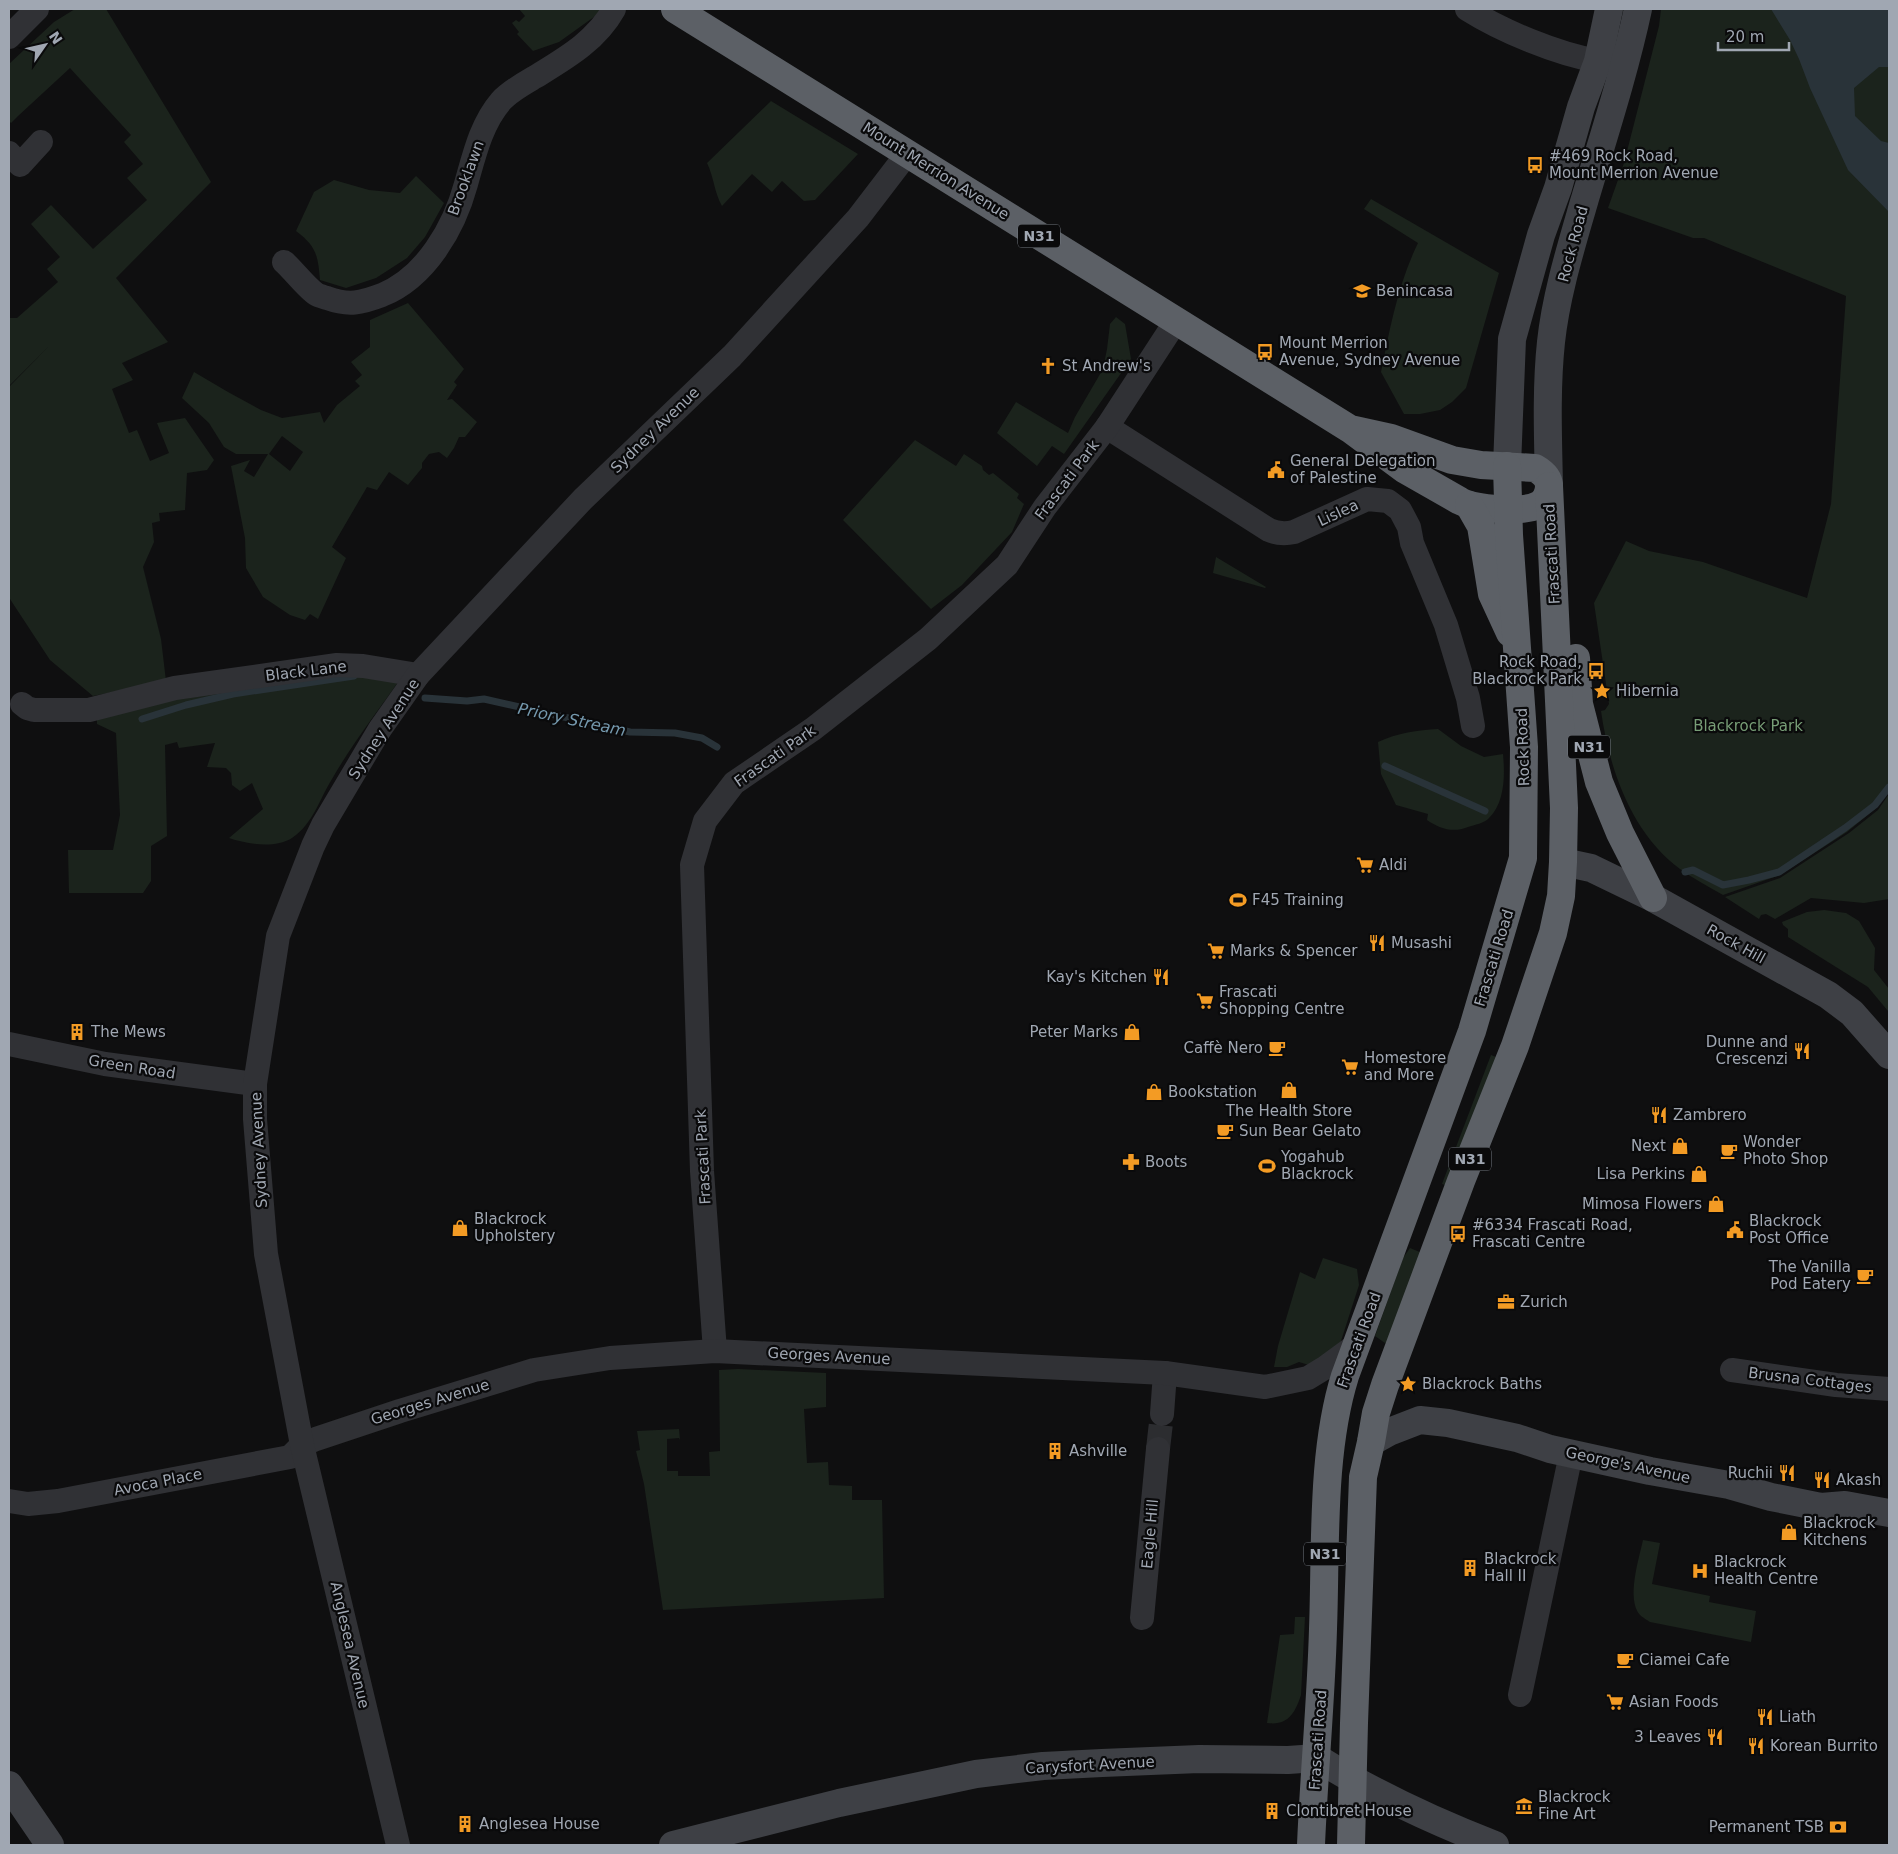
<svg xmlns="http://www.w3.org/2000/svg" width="1898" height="1854" viewBox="0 0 1898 1854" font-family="'DejaVu Sans',sans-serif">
	<rect width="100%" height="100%" fill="#0f0f10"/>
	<g fill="#1b231c" fill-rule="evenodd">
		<path d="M75 9H106L211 182 116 278 168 342 122 363 133 380 112 389 129 433 137 430 150 461 169 453 157 423 185 418 214 460 207 470 187 473 185 510 159 513 160 521 152 523 154 542 143 567 161 639 166 681 93 696 50 660 10 599H9V387L49 346 9 386V318H17L58 282 47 269 60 257 31 224 51 205 93 249 147 200 127 178 143 164 124 142 131 135 70 68 18 116 11 123 9 121V64L54 22Z"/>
		<path d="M519 9H605L559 42 533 51 517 34 519 32 512 23 516 20 519 22 525 16Z"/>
		<path d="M1661 9H1889V792L1875 809 1847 832 1780 875 1723 895C1709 887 1694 879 1680 869 1631 833 1609 768 1601 711L1605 710 1609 704 1594 603 1626 541 1649 551 1703 562 1807 598 1831 504 1846 296 1704 238H1693L1608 208 1624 163 1659 26Z"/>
		<path d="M771 101 858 154 815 200 804 201 782 181 772 192 752 174 722 206C714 192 714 177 707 163Z"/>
		<path d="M416 176 444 203 425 237 407 258 376 278 346 288 320 280C318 255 316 246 296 231L314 192 334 180 369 190 400 193Z"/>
		<path d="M1371 199 1499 273 1466 388 1452 402 1440 410 1420 414H1404L1381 372C1390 328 1398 284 1418 243L1364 209Z"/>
		<path d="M408 303 464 369 454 382 457 385 447 400 452 399 477 422 465 437H459L454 448 447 458 439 452 429 454 422 463V468L408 485 389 472 377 490 367 487 332 547 346 558 318 619 310 614 305 620 290 615 263 597 246 568 245 538 231 466 250 460 244 471 254 477 268 454H236L224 447 209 423 182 398 194 372 228 392 261 410 282 418 320 412 324 423 337 405 360 386 355 381 362 375 351 362 370 347V320ZM282 436 303 452 290 471 269 454Z"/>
		<path d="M1116 317 1125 324 1131 359 1064 454 1052 446 1037 466 997 433 1016 402 1068 433 1075 417 1103 369 1107 349 1110 324Z"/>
		<path d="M915 440 956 466 964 454 982 466 983 470 989 475 993 473 1019 494 1017 498 1024 504 1012 532 962 585 931 609 843 520Z"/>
		<path d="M1216 557 1266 587 1265 588 1213 573Z"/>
		<path d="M306 675 401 678C378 711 352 744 332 779 319 800 313 824 292 838 274 849 247 844 229 838L263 809 252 783 240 791 232 785 231 773 226 768 207 767 215 743 179 748 177 742 165 745 167 836 151 846V881L143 893H69L68 850H113L120 815 116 733 97 724V718L187 695Z"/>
		<path d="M1438 729 1461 746 1484 757 1503 754C1505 775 1505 802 1489 818 1485 823 1474 825 1468 827 1453 833 1440 829 1427 820L1428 814 1396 805 1381 774 1378 742C1397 733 1418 730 1438 729Z"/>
		<path d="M1889 794V899L1864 903 1811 898 1775 919 1766 914 1761 915 1759 919 1725 897 1780 878 1849 833 1878 810Z"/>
		<path d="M1824 910 1846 913 1859 921 1875 948 1874 970 1889 989 1888 1011 1868 987 1788 937V929L1783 925 1782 922 1807 912Z"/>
		<path d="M1491 1055 1496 1057 1448 1186 1442 1184Z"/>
		<path d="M1410 1248 1422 1253 1388 1342 1385 1343 1375 1336 1403 1258Z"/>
		<path d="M1323 1258 1357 1269 1359 1285 1341 1341 1337 1348 1312 1366 1299 1362 1287 1367H1274L1278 1346 1300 1272 1315 1279Z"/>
		<path d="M738 1369 826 1373V1407L804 1409 807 1463 828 1462 829 1485 852 1486V1500H882L884 1598 663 1610 644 1484 636 1451 640 1450 637 1431 679 1429 680 1440 679 1438 667 1439V1471H678V1476H710L709 1452 720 1451 719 1370Z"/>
		<path d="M1643 1540 1660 1543 1652 1584 1710 1596 1709 1602 1756 1611 1751 1642 1650 1622C1647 1620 1642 1617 1640 1615 1626 1599 1639 1559 1643 1540Z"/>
		<path d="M1295 1617H1305L1301 1695C1295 1713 1288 1726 1267 1723L1280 1635 1294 1634Z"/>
	</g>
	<path fill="#293339" d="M1771 9H1889V67H1879L1854 88 1855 116 1881 141 1889 143V212L1848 170 1810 88 1799 59 1790 40Z"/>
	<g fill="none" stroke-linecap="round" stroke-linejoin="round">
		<g stroke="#293339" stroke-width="7">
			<path d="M425 698 467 701 484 699 630 732 675 733 702 738 717 747"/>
			<path d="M142 719 186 705 233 694 354 676"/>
			<path d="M1385 766 1485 811"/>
			<path d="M1685 872 1693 870 1723 885 1749 880 1779 872 1845 828 1875 805 1889 787"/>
		</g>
		<path stroke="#2c2d30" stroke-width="24" stroke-dasharray="24 12" stroke-linecap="butt" d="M1158 1449 1162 1414"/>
		<g stroke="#303135" stroke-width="24">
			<path d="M1467 9C1502 31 1557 54 1598 61"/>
			<path d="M9 37 37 9"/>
			<path d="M9 153 20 165 41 142"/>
			<path d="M284 262C293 270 307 288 316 294 319 296 324 297 327 298 349 306 361 303 382 295 426 277 454 228 466 184 474 156 481 124 501 101 510 91 523 84 535 77 566 58 596 41 614 9"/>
			<path d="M1107 427 1269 530C1278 534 1285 534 1294 532L1367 499 1388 501 1400 510 1409 527 1412 543 1446 625 1468 698 1473 726"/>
			<path d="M22 704 27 708 34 710H89L175 688 337 665 363 666 418 675"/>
			<path d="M9 1044 105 1064 255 1084"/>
			<path d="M715 1351 702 1171 692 865 705 821 734 783 813 729 928 639 1007 565 1045 507 1107 427 1176 321"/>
			<path d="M1732 1370 1836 1385 1889 1389"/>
			<path d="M1162 1414 1165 1373"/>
			<path d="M9 1501 28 1504 58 1501 290 1457 302 1445 316 1439 400 1411 534 1370 610 1358 715 1351 1165 1373 1265 1387 1308 1378 1326 1367 1356 1345"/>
			<path d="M1142 1618 1158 1449"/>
			<path d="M1520 1695 1571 1454"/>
			<path d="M398 1845 302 1445 266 1254 255 1119V1084L278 936 313 846 323 825 380 729 418 675 583 499 732 356 858 218 907 154"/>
		</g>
		<g stroke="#3e4045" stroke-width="28">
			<path d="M1507 466 1512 339 1541 235 1558 188 1581 107 1598 61 1609 9"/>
			<path d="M1549 486C1548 438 1546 389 1551 342 1556 295 1571 247 1584 202 1603 138 1624 74 1638 9"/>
			<path d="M1563 862 1591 868 1653 898 1828 995 1852 1013 1889 1055"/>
			<path d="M1371 1442 1389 1432 1420 1420 1448 1423 1517 1438 1550 1449 1650 1471 1729 1485 1771 1497 1821 1507 1845 1505 1889 1513"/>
			<path d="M9 1785 50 1845"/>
			<path d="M673 1845 839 1803 976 1774 1043 1766 1102 1763 1199 1759 1288 1760 1317 1758C1373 1793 1433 1821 1495 1845"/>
		</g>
		<g stroke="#5c6066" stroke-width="28">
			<path d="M675 9 1350 429 1404 469 1460 501C1475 509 1523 513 1538 505 1545 502 1549 494 1549 486 1549 477 1542 472 1535 468L1481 465 1452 460 1391 438 1350 429"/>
			<path d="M1469 505 1481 526 1492 594 1510 633"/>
			<path d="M1576 658 1579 704 1599 782 1620 833 1653 898"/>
			<path d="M1311 1845C1314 1773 1321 1701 1323 1629 1326 1548 1321 1453 1345 1376L1472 1031 1523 858 1524 747 1509 535 1507 466"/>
			<path d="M1351 1845 1354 1723 1363 1477 1371 1442 1376 1413 1385 1385 1461 1181 1515 1046 1553 933 1561 896 1563 862 1564 808 1549 486"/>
		</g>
	</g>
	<defs>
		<g id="bus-bare" transform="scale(1.35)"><path d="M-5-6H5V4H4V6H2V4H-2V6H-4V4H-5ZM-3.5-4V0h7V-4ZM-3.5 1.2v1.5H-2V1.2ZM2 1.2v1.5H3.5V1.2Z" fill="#f39b24" stroke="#0a0a0b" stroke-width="2.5" paint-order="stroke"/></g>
		<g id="school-bare" transform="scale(1.35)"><path d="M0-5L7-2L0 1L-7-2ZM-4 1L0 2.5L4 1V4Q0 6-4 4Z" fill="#f39b24" stroke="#0a0a0b" stroke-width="2.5" paint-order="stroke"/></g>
		<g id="church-bare" transform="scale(1.35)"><path d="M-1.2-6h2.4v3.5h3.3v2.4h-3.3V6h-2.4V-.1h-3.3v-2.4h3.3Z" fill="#f39b24" stroke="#0a0a0b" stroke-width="2.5" paint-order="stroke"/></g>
		<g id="civic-bare" transform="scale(1.35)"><path d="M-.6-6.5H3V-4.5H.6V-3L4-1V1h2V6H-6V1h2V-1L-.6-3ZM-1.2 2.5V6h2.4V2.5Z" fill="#f39b24" stroke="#0a0a0b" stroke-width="2.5" paint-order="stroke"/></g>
		<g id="sight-bare" transform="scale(1.35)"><path d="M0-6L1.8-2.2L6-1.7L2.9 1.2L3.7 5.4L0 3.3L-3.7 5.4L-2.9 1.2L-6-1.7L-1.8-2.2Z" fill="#f39b24" stroke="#0a0a0b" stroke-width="2.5" paint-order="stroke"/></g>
		<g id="supermarket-bare" transform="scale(1.35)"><path d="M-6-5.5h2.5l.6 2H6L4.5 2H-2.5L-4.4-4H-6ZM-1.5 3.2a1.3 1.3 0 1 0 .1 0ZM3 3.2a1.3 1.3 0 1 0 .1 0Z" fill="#f39b24" stroke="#0a0a0b" stroke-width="2.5" paint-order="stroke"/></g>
		<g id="stadium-bare" transform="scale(1.35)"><path d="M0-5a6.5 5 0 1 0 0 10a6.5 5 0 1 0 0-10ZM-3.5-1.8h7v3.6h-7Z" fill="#f39b24" stroke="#0a0a0b" stroke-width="2.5" paint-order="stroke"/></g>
		<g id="restaurant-bare" transform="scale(1.35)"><path d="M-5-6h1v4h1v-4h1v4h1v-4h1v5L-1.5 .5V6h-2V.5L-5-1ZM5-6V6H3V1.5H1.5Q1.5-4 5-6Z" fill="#f39b24" stroke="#0a0a0b" stroke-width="2.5" paint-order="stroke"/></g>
		<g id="building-bare" transform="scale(1.35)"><path d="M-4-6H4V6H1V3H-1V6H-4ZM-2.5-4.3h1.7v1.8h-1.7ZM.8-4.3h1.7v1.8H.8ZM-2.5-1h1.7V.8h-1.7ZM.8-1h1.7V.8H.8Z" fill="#f39b24" stroke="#0a0a0b" stroke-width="2.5" paint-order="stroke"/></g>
		<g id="shop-bare" transform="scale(1.35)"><path d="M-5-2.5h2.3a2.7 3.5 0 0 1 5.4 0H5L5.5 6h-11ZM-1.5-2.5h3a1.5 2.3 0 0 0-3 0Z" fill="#f39b24" stroke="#0a0a0b" stroke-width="2.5" paint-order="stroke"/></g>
		<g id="cafe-bare" transform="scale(1.35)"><path d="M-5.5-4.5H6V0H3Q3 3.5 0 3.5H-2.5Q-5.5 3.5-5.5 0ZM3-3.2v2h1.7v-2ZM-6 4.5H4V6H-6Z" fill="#f39b24" stroke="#0a0a0b" stroke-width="2.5" paint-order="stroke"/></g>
		<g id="pharmacy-bare" transform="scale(1.35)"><path d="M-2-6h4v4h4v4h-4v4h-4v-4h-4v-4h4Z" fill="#f39b24" stroke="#0a0a0b" stroke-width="2.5" paint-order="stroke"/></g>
		<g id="office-bare" transform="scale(1.35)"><path d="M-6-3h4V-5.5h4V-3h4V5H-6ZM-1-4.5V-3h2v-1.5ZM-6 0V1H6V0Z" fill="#f39b24" stroke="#0a0a0b" stroke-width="2.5" paint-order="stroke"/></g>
		<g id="hospital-bare" transform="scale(1.35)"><path d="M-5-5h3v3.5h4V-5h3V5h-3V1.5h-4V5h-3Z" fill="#f39b24" stroke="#0a0a0b" stroke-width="2.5" paint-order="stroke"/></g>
		<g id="museum-bare" transform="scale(1.35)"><path d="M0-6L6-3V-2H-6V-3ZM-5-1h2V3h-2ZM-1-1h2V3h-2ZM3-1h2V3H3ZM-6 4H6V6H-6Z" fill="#f39b24" stroke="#0a0a0b" stroke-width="2.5" paint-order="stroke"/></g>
		<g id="bank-bare" transform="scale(1.35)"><path d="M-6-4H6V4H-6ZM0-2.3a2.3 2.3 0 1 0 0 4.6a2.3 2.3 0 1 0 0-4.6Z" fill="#f39b24" stroke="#0a0a0b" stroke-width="2.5" paint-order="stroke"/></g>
	</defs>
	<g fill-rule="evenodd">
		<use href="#bus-bare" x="1535" y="165"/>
		<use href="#school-bare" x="1362" y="291"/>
		<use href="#bus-bare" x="1265" y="352"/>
		<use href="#church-bare" x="1048" y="366"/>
		<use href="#civic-bare" x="1276" y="470"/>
		<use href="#bus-bare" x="1596" y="671"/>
		<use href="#sight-bare" x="1602" y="691"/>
		<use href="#supermarket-bare" x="1365" y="865"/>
		<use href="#stadium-bare" x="1238" y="900"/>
		<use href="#restaurant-bare" x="1377" y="943"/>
		<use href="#supermarket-bare" x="1216" y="951"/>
		<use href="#restaurant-bare" x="1161" y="977"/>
		<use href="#supermarket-bare" x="1205" y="1001"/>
		<use href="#building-bare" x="77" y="1032"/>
		<use href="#shop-bare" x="1132" y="1032"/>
		<use href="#cafe-bare" x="1277" y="1048"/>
		<use href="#restaurant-bare" x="1802" y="1051"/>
		<use href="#supermarket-bare" x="1350" y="1067"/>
		<use href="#shop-bare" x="1289" y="1090"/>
		<use href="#shop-bare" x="1154" y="1092"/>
		<use href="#restaurant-bare" x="1659" y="1115"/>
		<use href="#cafe-bare" x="1225" y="1131"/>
		<use href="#shop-bare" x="1680" y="1146"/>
		<use href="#cafe-bare" x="1729" y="1151"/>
		<use href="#pharmacy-bare" x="1131" y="1162"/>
		<use href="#stadium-bare" x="1267" y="1166"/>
		<use href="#shop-bare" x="1699" y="1174"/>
		<use href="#shop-bare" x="1716" y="1204"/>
		<use href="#shop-bare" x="460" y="1228"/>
		<use href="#civic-bare" x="1735" y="1230"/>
		<use href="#bus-bare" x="1458" y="1234"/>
		<use href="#cafe-bare" x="1865" y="1276"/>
		<use href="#office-bare" x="1506" y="1302"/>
		<use href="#sight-bare" x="1408" y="1384"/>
		<use href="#building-bare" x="1055" y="1451"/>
		<use href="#restaurant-bare" x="1787" y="1473"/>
		<use href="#restaurant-bare" x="1822" y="1480"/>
		<use href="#shop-bare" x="1789" y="1532"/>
		<use href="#building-bare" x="1470" y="1568"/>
		<use href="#hospital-bare" x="1700" y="1571"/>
		<use href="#cafe-bare" x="1625" y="1660"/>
		<use href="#supermarket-bare" x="1615" y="1702"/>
		<use href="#restaurant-bare" x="1765" y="1717"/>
		<use href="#restaurant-bare" x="1715" y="1737"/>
		<use href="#restaurant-bare" x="1756" y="1746"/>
		<use href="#museum-bare" x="1524" y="1806"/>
		<use href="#building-bare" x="1272" y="1811"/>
		<use href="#building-bare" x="465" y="1824"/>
		<use href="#bank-bare" x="1838" y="1827"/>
	</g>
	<g text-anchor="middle" stroke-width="4.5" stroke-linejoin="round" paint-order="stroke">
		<g fill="#0a0a0b" stroke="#737880" stroke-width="1">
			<rect x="1018" y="224.5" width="42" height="23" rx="4"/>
			<rect x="1568" y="735.5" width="42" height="23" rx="4"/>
			<rect x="1449" y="1147.5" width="42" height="23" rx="4"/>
			<rect x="1304" y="1542.5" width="42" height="23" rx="4"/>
		</g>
		<g font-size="14" font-weight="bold" fill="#a0a7b2">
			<text x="1039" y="241">N31</text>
			<text x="1589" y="752">N31</text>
			<text x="1470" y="1164">N31</text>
			<text x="1325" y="1559">N31</text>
		</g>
		<g font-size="15" fill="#a0a7b2" stroke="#0a0a0b" text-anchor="start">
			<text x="1549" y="161">#469 Rock Road,<tspan x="1549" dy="17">Mount Merrion Avenue</tspan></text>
			<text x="1376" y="296">Benincasa</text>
			<text x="1279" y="348">Mount Merrion<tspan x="1279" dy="17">Avenue, Sydney Avenue</tspan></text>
			<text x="1062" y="371">St Andrew's</text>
			<text x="1290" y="466">General Delegation<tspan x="1290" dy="17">of Palestine</tspan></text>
			<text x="1582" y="667" text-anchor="end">Rock Road,<tspan x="1582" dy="17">Blackrock Park</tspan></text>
			<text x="1616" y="696">Hibernia</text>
			<text x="1379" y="870">Aldi</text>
			<text x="1252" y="905">F45 Training</text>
			<text x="1391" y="948">Musashi</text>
			<text x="1230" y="956">Marks &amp; Spencer</text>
			<text x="1147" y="982" text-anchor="end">Kay's Kitchen</text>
			<text x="1219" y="997">Frascati<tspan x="1219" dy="17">Shopping Centre</tspan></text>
			<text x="91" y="1037">The Mews</text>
			<text x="1118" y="1037" text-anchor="end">Peter Marks</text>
			<text x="1788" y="1047" text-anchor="end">Dunne and<tspan x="1788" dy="17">Crescenzi</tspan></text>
			<text x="1263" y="1053" text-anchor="end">Caffè Nero</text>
			<text x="1364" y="1063">Homestore<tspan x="1364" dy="17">and More</tspan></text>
			<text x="1168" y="1097">Bookstation</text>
			<text x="1289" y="1116" text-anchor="middle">The Health Store</text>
			<text x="1673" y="1120">Zambrero</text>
			<text x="1239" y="1136">Sun Bear Gelato</text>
			<text x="1743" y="1147">Wonder<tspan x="1743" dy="17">Photo Shop</tspan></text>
			<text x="1666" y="1151" text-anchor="end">Next</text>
			<text x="1281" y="1162">Yogahub<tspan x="1281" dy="17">Blackrock</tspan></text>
			<text x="1145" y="1167">Boots</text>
			<text x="1685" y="1179" text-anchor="end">Lisa Perkins</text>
			<text x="1702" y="1209" text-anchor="end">Mimosa Flowers</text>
			<text x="474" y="1224">Blackrock<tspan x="474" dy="17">Upholstery</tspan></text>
			<text x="1749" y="1226">Blackrock<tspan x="1749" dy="17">Post Office</tspan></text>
			<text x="1472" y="1230">#6334 Frascati Road,<tspan x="1472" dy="17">Frascati Centre</tspan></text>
			<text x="1851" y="1272" text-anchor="end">The Vanilla<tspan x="1851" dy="17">Pod Eatery</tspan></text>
			<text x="1520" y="1307">Zurich</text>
			<text x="1422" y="1389">Blackrock Baths</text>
			<text x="1069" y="1456">Ashville</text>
			<text x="1773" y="1478" text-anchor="end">Ruchii</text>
			<text x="1836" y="1485">Akash</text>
			<text x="1803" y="1528">Blackrock<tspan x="1803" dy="17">Kitchens</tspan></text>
			<text x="1484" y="1564">Blackrock<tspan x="1484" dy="17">Hall II</tspan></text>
			<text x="1714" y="1567">Blackrock<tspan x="1714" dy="17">Health Centre</tspan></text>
			<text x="1639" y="1665">Ciamei Cafe</text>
			<text x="1629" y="1707">Asian Foods</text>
			<text x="1779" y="1722">Liath</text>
			<text x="1701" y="1742" text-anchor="end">3 Leaves</text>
			<text x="1770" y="1751">Korean Burrito</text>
			<text x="1538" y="1802">Blackrock<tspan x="1538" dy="17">Fine Art</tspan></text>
			<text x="1286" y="1816">Clontibret House</text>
			<text x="479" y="1829">Anglesea House</text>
			<text x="1824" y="1832" text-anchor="end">Permanent TSB</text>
		</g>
		<g font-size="15" fill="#a0a7b2" stroke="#0a0a0b">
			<text transform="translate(936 171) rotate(32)" y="5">Mount Merrion Avenue</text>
			<text transform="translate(466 178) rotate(-70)" y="5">Brooklawn</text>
			<text transform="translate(1573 244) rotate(-75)" y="5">Rock Road</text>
			<text transform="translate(655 430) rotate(-44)" y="5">Sydney Avenue</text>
			<text transform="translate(1067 480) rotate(-53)" y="5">Frascati Park</text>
			<text transform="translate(1338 513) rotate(-25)" y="5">Lislea</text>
			<text transform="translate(1552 554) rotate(-93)" y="5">Frascati Road</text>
			<text transform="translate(306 671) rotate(-7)" y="5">Black Lane</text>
			<text transform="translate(384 729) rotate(-57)" y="5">Sydney Avenue</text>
			<text transform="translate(1523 747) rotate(-92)" y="5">Rock Road</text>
			<text transform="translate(775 756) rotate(-35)" y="5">Frascati Park</text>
			<text transform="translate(1736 944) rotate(29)" y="5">Rock Hill</text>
			<text transform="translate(1494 958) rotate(-73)" y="5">Frascati Road</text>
			<text transform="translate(132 1067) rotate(9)" y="5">Green Road</text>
			<text transform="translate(259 1150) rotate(-93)" y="5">Sydney Avenue</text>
			<text transform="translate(703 1157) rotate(-93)" y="5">Frascati Park</text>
			<text transform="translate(1359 1340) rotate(-70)" y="5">Frascati Road</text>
			<text transform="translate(829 1356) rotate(3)" y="5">Georges Avenue</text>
			<text transform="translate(1810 1380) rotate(7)" y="5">Brusna Cottages</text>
			<text transform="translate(430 1402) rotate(-17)" y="5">Georges Avenue</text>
			<text transform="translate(1628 1465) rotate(12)" y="5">George's Avenue</text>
			<text transform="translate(158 1482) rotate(-11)" y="5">Avoca Place</text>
			<text transform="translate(1150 1534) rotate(-85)" y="5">Eagle Hill</text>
			<text transform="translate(350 1645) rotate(77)" y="5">Anglesea Avenue</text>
			<text transform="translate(1318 1740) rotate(-86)" y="5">Frascati Road</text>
			<text transform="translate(1090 1765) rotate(-3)" y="5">Carysfort Avenue</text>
		</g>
		<g font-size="15" fill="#779d76" stroke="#0a0a0b">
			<text x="1748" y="731">Blackrock Park</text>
		</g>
		<g font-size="16" font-style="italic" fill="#7599ae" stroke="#0a0a0b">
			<text transform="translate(572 719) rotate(12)" y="6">Priory Stream</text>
		</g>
	</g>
	<rect width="1898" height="1854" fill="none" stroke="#a0a7b2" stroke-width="20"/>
	<g transform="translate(45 45) rotate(56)" stroke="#0a0a0b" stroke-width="4" paint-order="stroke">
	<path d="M0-4L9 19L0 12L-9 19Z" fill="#a0a7b2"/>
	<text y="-8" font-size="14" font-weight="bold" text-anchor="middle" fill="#a0a7b2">N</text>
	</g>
	<path d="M1718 42v8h71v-8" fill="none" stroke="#a0a7b2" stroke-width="2.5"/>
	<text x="1726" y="42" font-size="15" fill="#a0a7b2" stroke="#0a0a0b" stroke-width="4" paint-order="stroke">20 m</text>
</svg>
